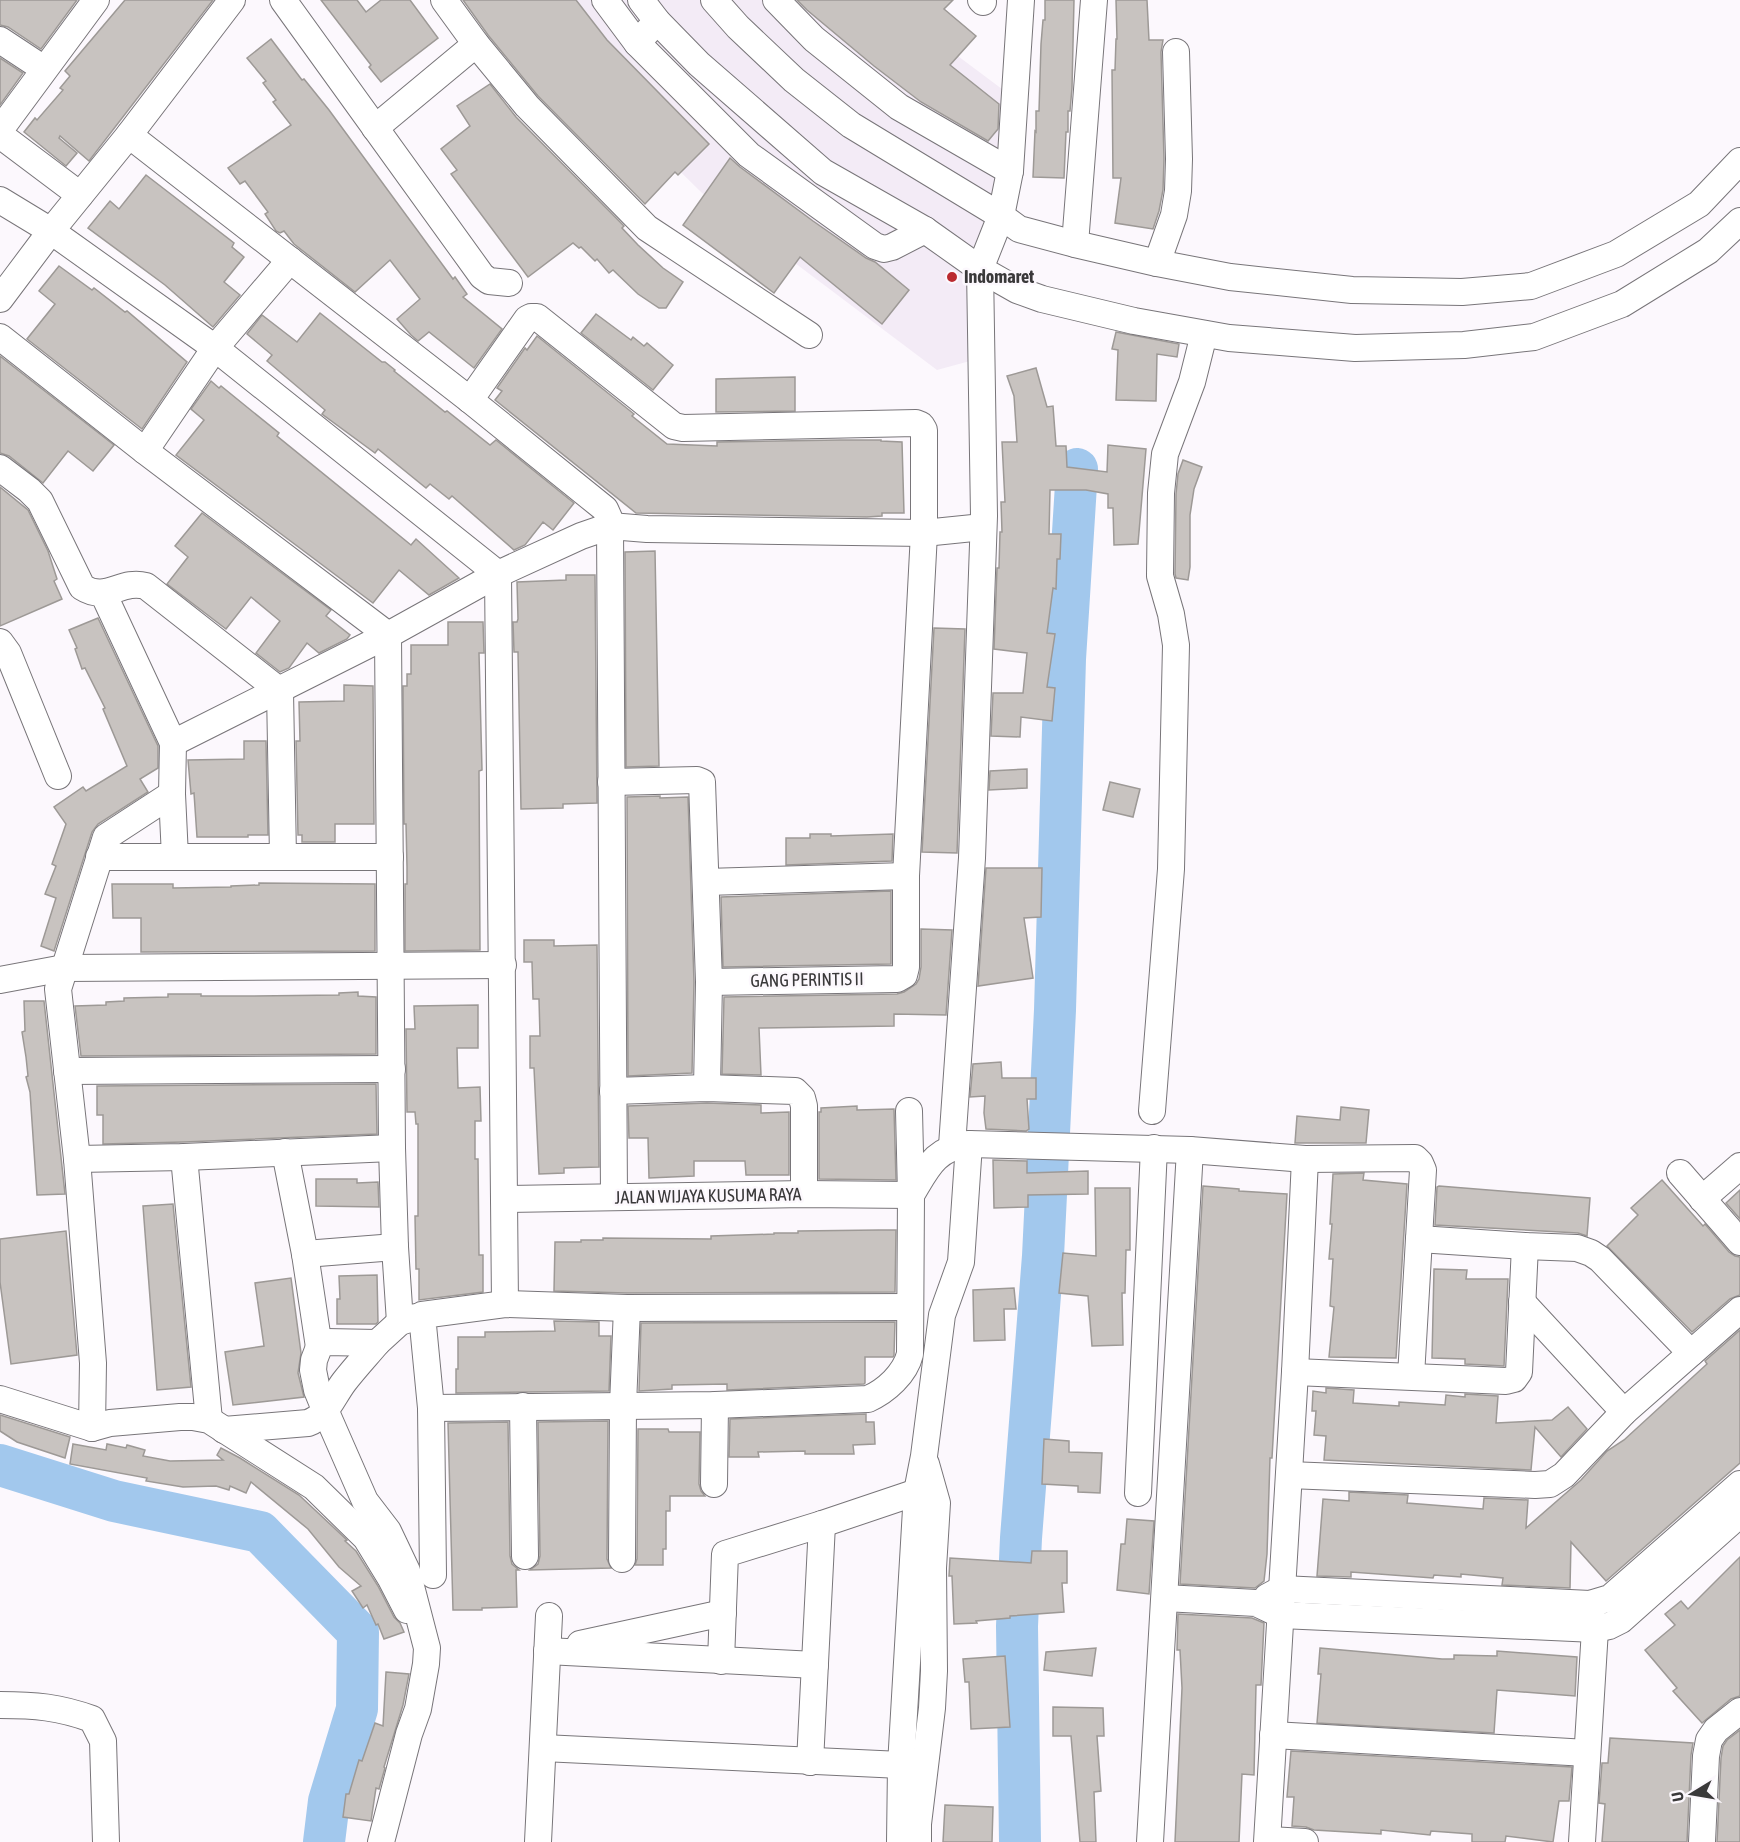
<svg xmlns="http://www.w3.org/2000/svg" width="1740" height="1842" viewBox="0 0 1740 1842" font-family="'Asap Condensed',sans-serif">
	<rect width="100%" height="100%" fill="#fcf8fd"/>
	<path fill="#f3ebf6" d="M524 0H883L1010 95 981 358 937 370 702 193 567 60Z"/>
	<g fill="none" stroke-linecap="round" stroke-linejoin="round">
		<g stroke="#a2c8ed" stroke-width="42">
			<path d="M0 1465 114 1501 260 1532 358 1632 357 1709 329 1801 324 1842"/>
			<path d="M1020 1842 1017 1626 1021 1538 1043 1256 1055 1010 1065 659 1077 469"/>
		</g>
	</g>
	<g fill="#c8c3c0" stroke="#9d9996" stroke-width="1.5">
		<path d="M0 0H77L41 49 8 27 0 25Z"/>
		<path d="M125 0H213L89 161 60 136 59 138 77 153 66 166 24 132 35 118 37 120 63 90 60 88 70 76 65 71Z"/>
		<path d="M321 0H357L366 12 381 0H410L438 38 381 82 369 67 371 65Z"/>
		<path d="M463 0H576L607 40 709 144 678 175 675 172 645 204 538 96 488 35Z"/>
		<path d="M797 0H953L944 9 976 36 950 65 999 104 998 129 988 141 921 102 874 66 807 10Z"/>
		<path d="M1045 0H1074L1072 88 1070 111H1068V132H1066L1064 178 1033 177 1035 131 1036 132V111H1039L1041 44 1043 20H1045Z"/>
		<path d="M1116 0H1147L1149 40H1163L1161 52 1164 159 1163 190 1159 211 1153 229 1115 223 1121 178H1113L1112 70H1115L1116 39H1117Z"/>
		<path d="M271 39 302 80 304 79 329 110 453 279 455 277 467 294 463 297 502 329 474 368 429 332 418 341 411 335 397 319 420 299 390 260 355 292 294 244 284 231 280 233 276 231 265 214 268 212 245 181 240 184 228 168 291 125 273 102 276 100 263 83 266 81 247 58Z"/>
		<path d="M0 58 23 73 0 105Z"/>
		<path d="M490 84 516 117 624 226 622 228 638 245 663 268 683 282 666 308H659L638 294 613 270 609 273 597 259 595 261 581 247 579 248 573 243 528 277 451 174 457 170 441 149 470 126 457 106Z"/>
		<path d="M730 158 740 167 813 221 866 258 875 262 909 290 882 324 800 257 774 293 683 225Z"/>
		<path d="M146 175 234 243 232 247 244 257 224 282 240 295 213 327 165 285 88 228 110 201 119 209Z"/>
		<path d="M59 266 92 290 94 288 125 312 127 311 187 362 142 429 27 339 55 304 39 291Z"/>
		<path d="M320 313 382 362H385L395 370 394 371 445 412 447 411 490 445 496 440 574 503 553 530 543 522 525 545 514 550 452 496 449 499 430 484 426 488 378 449 375 453 322 414 325 410 267 361 272 355 247 334 262 315 297 342Z"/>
		<path d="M596 314 631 340 633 337 644 346 647 343 673 365 653 390 581 333Z"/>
		<path d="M1116 332 1179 344 1177 357 1157 354 1156 401 1116 400 1118 350 1112 349Z"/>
		<path d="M537 336 634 414 632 416 667 444 717 446V442L840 440H881V441L902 442 904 513H882V516L867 517 636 513 495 400 502 391 497 388 525 348 527 350Z"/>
		<path d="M0 356 114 445 93 471 68 451 43 483 9 456 0 453Z"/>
		<path d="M1036 368 1047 407 1053 406 1056 446H1066L1067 467 1107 472 1108 445 1146 449 1138 544 1114 545 1113 508H1108V494L1086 490H1050L1049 534H1061L1060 559H1057L1056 589 1053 588 1047 633 1055 634 1047 687 1055 688 1052 721 1021 717 1020 737 991 736 993 693H1023L1027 653 994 649 997 568H999L1000 532H1002L1001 502H1005L1002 442H1017L1014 396 1007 376Z"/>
		<path d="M795 377V411L716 412V379Z"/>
		<path d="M211 381 219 388 221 386 279 433 277 436 411 545 416 539 459 578 429 595 399 570 373 603 176 455 204 420 191 409Z"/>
		<path d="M1183 460 1202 467 1194 489 1190 515V567L1188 580 1176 578 1175 574 1176 494 1178 474Z"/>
		<path d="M0 487 28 510 48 551 57 579 54 581 62 599 0 626Z"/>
		<path d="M202 513 331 610 326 616 350 635 347 639 319 653 307 643 289 668 280 672 256 653 280 621 251 597 226 629 167 584 188 557 175 546Z"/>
		<path d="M655 551 659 766 626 767 625 552Z"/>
		<path d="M566 575H595L597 803 563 804V808L521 809 518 652H514L513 622H517L518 619 517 582 566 580Z"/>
		<path d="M98 618 158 746V768L140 779 148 792 98 824 92 832 54 951 41 946 56 898 45 894 56 866 52 864 66 824 54 807 83 787 86 791 127 766 103 709 105 708 85 668 82 669 75 649 77 648 69 630Z"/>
		<path d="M448 622H483L484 653H479L482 770 479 771 480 950 405 951V884H407V867L406 824H404L403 686H407V674H411V645H448Z"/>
		<path d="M934 628 965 629 957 853 922 852Z"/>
		<path d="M344 685 373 686 374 824H335V842H302V835H298L296 741H300L299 702 344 701Z"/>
		<path d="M244 741H266L268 835H248V837H197L194 793 191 794 188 760 244 759Z"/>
		<path d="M1027 769V788L989 790 990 771Z"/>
		<path d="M1110 782 1140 789 1133 817 1103 810Z"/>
		<path d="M660 796V798L688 797 694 982 692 1073 628 1076 627 797Z"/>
		<path d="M810 834H831V836L893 834 892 861 786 865V838H810Z"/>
		<path d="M986 868H1042L1041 917 1024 918 1033 978 978 986Z"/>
		<path d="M259 883 375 884V951L141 952V918H113L112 884H173V888L231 887V886L259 885Z"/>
		<path d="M891 891V964L723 967 721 897Z"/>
		<path d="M921 929 952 930 946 1015 894 1014V1026L759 1028 761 1075 722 1074 724 997 897 994 904 992 916 984 919 979 921 967Z"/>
		<path d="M524 940H554V946L597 945 599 1167 564 1168V1173L539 1174 534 1068H530V1036H540L539 999H533L532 962H524Z"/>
		<path d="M358 992V996L376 997V1054L81 1056 75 1006 106 1005V1002L124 1001V998L168 997V994H201V996H250L339 995V993Z"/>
		<path d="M24 1001H44L65 1194 37 1195 30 1092 26 1077 28 1076 26 1057 22 1032 25 1031Z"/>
		<path d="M478 1005V1048H457L458 1088 480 1087 481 1121H475V1159H478L479 1255H483V1292L419 1300V1269H416L415 1216H418V1124H416L415 1112H407L406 1029H415L414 1006Z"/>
		<path d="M1001 1062 1002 1078H1036V1099H1027L1029 1129 1026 1131 986 1129 984 1113 985 1096 970 1097 973 1064Z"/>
		<path d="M376 1084 377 1134 184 1142 103 1144V1115H97V1086Z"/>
		<path d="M707 1103 761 1105V1113L789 1112V1175H746L745 1161H694V1176L649 1178 648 1138H629L628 1106Z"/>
		<path d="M857 1106V1110L894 1109 896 1180 819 1179V1112H821V1108Z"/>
		<path d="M1341 1107 1369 1110 1366 1143H1295L1297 1116 1340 1120Z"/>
		<path d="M993 1160 1027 1161V1173L1088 1171V1194L1028 1195V1207L994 1208Z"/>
		<path d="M1364 1173 1363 1180 1407 1184 1396 1358 1329 1357 1334 1307 1330 1306 1333 1259H1329L1332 1224H1330L1333 1174Z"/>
		<path d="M316 1179H357V1183L378 1182 379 1207 316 1206Z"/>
		<path d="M1662 1180 1703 1226 1705 1224 1729 1252 1735 1256 1740 1257V1295L1730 1299 1692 1332 1607 1246 1638 1215 1631 1208Z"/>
		<path d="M1203 1186 1239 1189V1191L1287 1194 1272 1458H1270L1267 1554 1264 1581 1255 1588 1180 1584Z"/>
		<path d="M1439 1186 1590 1198 1587 1236 1578 1233 1435 1225 1437 1187Z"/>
		<path d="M1095 1188H1130V1250H1126L1125 1293H1122L1123 1345 1092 1346 1088 1296 1059 1293 1063 1253 1096 1256Z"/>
		<path d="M1740 1190V1219L1726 1203Z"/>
		<path d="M173 1204 191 1387 157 1390 143 1206Z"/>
		<path d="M879 1230H896L895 1292 627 1293 554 1291 555 1242H581V1240H603V1238L711 1239V1236L774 1234V1233H798V1231Z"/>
		<path d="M66 1231 77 1355 11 1364 0 1282V1239Z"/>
		<path d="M1434 1269 1467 1270 1466 1279H1508L1504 1366 1465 1364V1359L1432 1358Z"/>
		<path d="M377 1275 378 1322 376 1324H337V1299H340L339 1276Z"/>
		<path d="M291 1278 301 1353 298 1373 304 1397 233 1405 225 1352 264 1346 255 1283Z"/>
		<path d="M1014 1288 1016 1309H1004L1005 1340 974 1341 973 1290Z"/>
		<path d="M554 1321 599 1322V1336H611L609 1391 456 1393V1369H458V1337H485V1332L555 1331Z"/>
		<path d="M895 1322 894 1355 893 1357H865V1383L864 1384 727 1390V1384L672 1385V1389L639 1391 641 1323Z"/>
		<path d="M1740 1330V1463L1606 1581 1571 1542 1570 1588 1502 1585 1503 1578 1461 1574V1577L1434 1575 1433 1578 1351 1572V1577L1317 1576 1323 1499 1349 1501V1492L1408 1495 1407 1503 1483 1509 1484 1498 1528 1500 1526 1528 1581 1480 1607 1451 1624 1440 1707 1364 1705 1361Z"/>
		<path d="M1326 1388 1354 1390 1353 1403 1399 1406V1402L1445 1405 1446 1395 1465 1397V1394L1498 1396 1496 1423 1552 1420 1568 1407 1587 1429 1561 1457 1535 1427 1531 1470 1324 1460 1326 1436 1314 1435 1316 1411H1312L1313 1391 1326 1393Z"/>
		<path d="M866 1414V1422H874L875 1444 853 1445 854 1454H805V1451L758 1452 759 1457H729L730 1419Z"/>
		<path d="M0 1415 70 1437 65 1458 17 1442 0 1431Z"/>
		<path d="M608 1421 607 1559 611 1568 530 1570 538 1564 540 1556 538 1422Z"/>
		<path d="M508 1422 510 1556 512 1564 519 1570H516L517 1607 482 1608V1610H453L448 1423Z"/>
		<path d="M638 1429H668L669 1432H700L699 1484 701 1491 705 1496H670V1511H666V1549H663V1565H635L637 1559Z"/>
		<path d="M1044 1439 1069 1441V1452L1102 1453 1100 1493 1078 1492V1486L1042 1484Z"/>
		<path d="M73 1444 106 1450 107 1444 126 1448 127 1445 145 1450 143 1456 170 1461 223 1460 217 1455 221 1448 240 1458 299 1495 347 1540 345 1541 356 1551 378 1586 394 1617 400 1623 404 1632 384 1639 378 1624 376 1625 367 1605 363 1608 352 1591 361 1586 339 1567 308 1529 251 1482 246 1493 230 1486 229 1490 216 1486 183 1487 146 1481 147 1478 70 1464Z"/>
		<path d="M1127 1519 1154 1521 1149 1594 1117 1590 1121 1544H1125Z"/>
		<path d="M1032 1551H1067V1583H1062L1064 1612 1010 1616V1618L976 1621 977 1623 954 1624 952 1576H949L950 1558 1031 1563Z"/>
		<path d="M1740 1557V1696L1731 1699 1702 1723 1673 1691 1677 1688 1645 1650 1675 1625 1665 1614 1681 1601 1688 1609Z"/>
		<path d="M1178 1614 1252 1618 1264 1623 1261 1685H1256L1254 1775 1242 1774 1239 1842H1175L1182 1688 1180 1650H1177Z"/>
		<path d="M1096 1648 1092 1676 1044 1670 1046 1652Z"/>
		<path d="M1320 1648 1442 1659H1454V1655L1497 1656V1651L1577 1657 1575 1696 1497 1690 1494 1733 1317 1723 1321 1674H1318Z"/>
		<path d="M1005 1656 1010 1727 971 1729 969 1682H965L963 1659Z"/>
		<path d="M386 1672 409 1674 403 1705 384 1767 385 1768 379 1789 376 1788 371 1821 343 1817 346 1794H349L359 1760 362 1761 375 1723 383 1726Z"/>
		<path d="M1053 1707 1103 1708 1104 1736H1097L1101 1791 1094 1792 1096 1842H1080L1071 1736H1053Z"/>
		<path d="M1740 1730V1842H1717L1721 1758 1723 1746 1727 1740Z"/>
		<path d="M1610 1738 1693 1743 1691 1755 1687 1842H1602L1605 1804 1599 1803 1602 1763H1608Z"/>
		<path d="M1291 1751 1572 1767 1569 1801H1559L1553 1842 1506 1836 1505 1842H1472V1834L1431 1831 1430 1835 1381 1830V1834L1314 1830 1306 1827 1292 1826 1294 1797H1287Z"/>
		<path d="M945 1805 993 1807 992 1842H943Z"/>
	</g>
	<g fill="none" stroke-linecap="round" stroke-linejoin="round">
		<g stroke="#787579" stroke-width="28">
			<g id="minor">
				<path d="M283 0 482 276 489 281 509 283"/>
				<path d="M444 0 476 44 527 106 647 228 809 335"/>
				<path d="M605 0 637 43"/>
				<path d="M641 0 657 21 699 64 823 172 925 230 980 269 1017 290 1042 299 1134 321 1229 338 1355 348 1464 345 1534 337 1622 304 1708 251 1740 221"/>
				<path d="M714 0 738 27 794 80 851 125 1001 216 1019 229 1075 244 1157 263 1230 277 1352 290 1462 292 1531 286 1616 254 1699 204 1740 161"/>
				<path d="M776 0 814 39 899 107 1010 171"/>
				<path d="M981 0 983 2"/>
				<path d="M657 21 637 43 749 155 875 246 884 249 892 247 925 230"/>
				<path d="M0 40 44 69"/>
				<path d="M375 128 476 44"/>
				<path d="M0 130 96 0"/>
				<path d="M0 135 80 195"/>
				<path d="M129 135 470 400 605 509 609 518 610 526 614 1197"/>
				<path d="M0 200 51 231 215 348 498 574 505 1304"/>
				<path d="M1075 244 1094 0"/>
				<path d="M1157 263 1174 215 1178 191 1179 159 1176 52"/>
				<path d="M0 299 51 231 129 135 232 0"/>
				<path d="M0 337 145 451 388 635 392 1148 395 1247 400 1322"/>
				<path d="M470 400 527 319 531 317H537L674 426 683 428 916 423 921 425 924 430V533L906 876V967L904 975 897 979 709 982"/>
				<path d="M145 451 215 348 290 260"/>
				<path d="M0 468 29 490 40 501 82 587C107 603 120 579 146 586L280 691 283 857"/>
				<path d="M103 593 173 743 172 794 175 857"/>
				<path d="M0 642 8 653 58 776"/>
				<path d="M173 743 388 635 498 574 581 536 610 526 647 529 924 533 983 527"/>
				<path d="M611 782 697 780 702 782 709 982 707 1088"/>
				<path d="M99 857H390"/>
				<path d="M706 882 906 876"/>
				<path d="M0 980 64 968 503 965"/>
				<path d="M67 1071 392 1069"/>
				<path d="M613 1091 707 1088 795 1091 802 1098 804 1106V1194"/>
				<path d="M1152 1111 1171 869 1176 645 1171 614 1160 576 1161 493 1165 454 1192 382 1204 334"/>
				<path d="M952 1146 972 858 984 516 980 269 1001 216 1010 171 1021 0"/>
				<path d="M285 1152 305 1254 319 1347"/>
				<path d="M184 1157 209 1420"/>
				<path d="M77 1159 184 1157 392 1148"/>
				<path d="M1680 1173 1740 1242"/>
				<path d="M504 1199 804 1194 911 1195C928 1167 934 1149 969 1144L1190 1150 1305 1159 1415 1158 1420 1163 1423 1170 1411 1376"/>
				<path d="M1702 1199 1740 1166"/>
				<path d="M1419 1239 1525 1246 1577 1248 1591 1253 1600 1259 1691 1353"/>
				<path d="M305 1254 395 1247"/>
				<path d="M1522 1302 1624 1412"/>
				<path d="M1295 1372 1506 1381 1514 1379 1519 1372 1525 1246"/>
				<path d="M0 1399 92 1428 110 1423 180 1417H193L209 1420 314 1487 366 1538 391 1579 407 1610"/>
				<path d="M523 1406 525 1556"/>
				<path d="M431 1408 715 1405 868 1399C886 1391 905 1374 910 1354L911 1195 909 1111"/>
				<path d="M92 1428 93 1363 77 1159 58 989 106 837 172 794"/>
				<path d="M224 1430 308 1423C327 1416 332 1398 344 1382 354 1369 366 1356 377 1343"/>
				<path d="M1289 1475 1535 1485 1550 1484 1564 1475 1624 1412 1740 1310"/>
				<path d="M714 1484 715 1405"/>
				<path d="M1138 1493 1154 1148"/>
				<path d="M622 1559 623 1405 627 1308"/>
				<path d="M433 1575 431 1408 422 1315 505 1304 627 1308 910 1307"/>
				<path d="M1267 1597 1282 1589 1590 1604 1610 1598 1740 1484"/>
				<path d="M1165 1598 1256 1603 1281 1615 1595 1629 1609 1626 1621 1620 1740 1514"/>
				<path d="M580 1644 723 1613"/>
				<path d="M547 1651 815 1665"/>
				<path d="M721 1661 725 1554 822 1524 917 1492"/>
				<path d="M0 1705C35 1705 59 1707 92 1719L103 1741 106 1842"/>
				<path d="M1273 1735 1587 1753"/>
				<path d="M543 1748 901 1765"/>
				<path d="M810 1762 822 1524"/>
				<path d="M1268 1840 1305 1842"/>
				<path d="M381 1842 409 1734 418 1709 426 1664 427 1648 407 1571 388 1531 365 1501 326 1412 317 1390 313 1370 314 1360 319 1347 326 1342 377 1343 400 1322 416 1317"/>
				<path d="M538 1842 549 1616"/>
				<path d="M900 1842 901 1765 917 1492 924 1456 942 1315 961 1262 969 1144"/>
				<path d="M918 1842V1824L932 1708 934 1671 933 1568 937 1503 926 1464"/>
				<path d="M1150 1842 1190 1150"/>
				<path d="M1267 1842 1295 1372 1305 1159"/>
				<path d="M1582 1842 1595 1629 1591 1612"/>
				<path d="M1702 1842 1706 1756 1709 1740 1716 1730 1740 1711"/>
			</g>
		</g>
		<use href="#minor" stroke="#fff" stroke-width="26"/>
	</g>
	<circle fill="#ba2a2f" stroke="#fcf8fd" stroke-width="2" cx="952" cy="277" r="6"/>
	<g text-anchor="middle" stroke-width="5" stroke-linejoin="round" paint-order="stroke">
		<g font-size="18" font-weight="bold" fill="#3a393a" stroke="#fcf8fd" text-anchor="start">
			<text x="964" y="283">Indomaret</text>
		</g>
		<g font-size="18" fill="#3a393a" stroke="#fcf8fd">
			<text transform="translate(807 980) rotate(-1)" y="6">GANG PERINTIS II</text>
			<text transform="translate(708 1196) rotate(-1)" y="6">JALAN WIJAYA KUSUMA RAYA</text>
		</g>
	</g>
	<g transform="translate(1692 1794) rotate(259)" stroke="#fcf8fd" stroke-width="4.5" paint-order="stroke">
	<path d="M0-4.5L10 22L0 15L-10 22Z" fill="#3a393a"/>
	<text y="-9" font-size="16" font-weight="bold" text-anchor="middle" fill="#3a393a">U</text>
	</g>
</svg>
